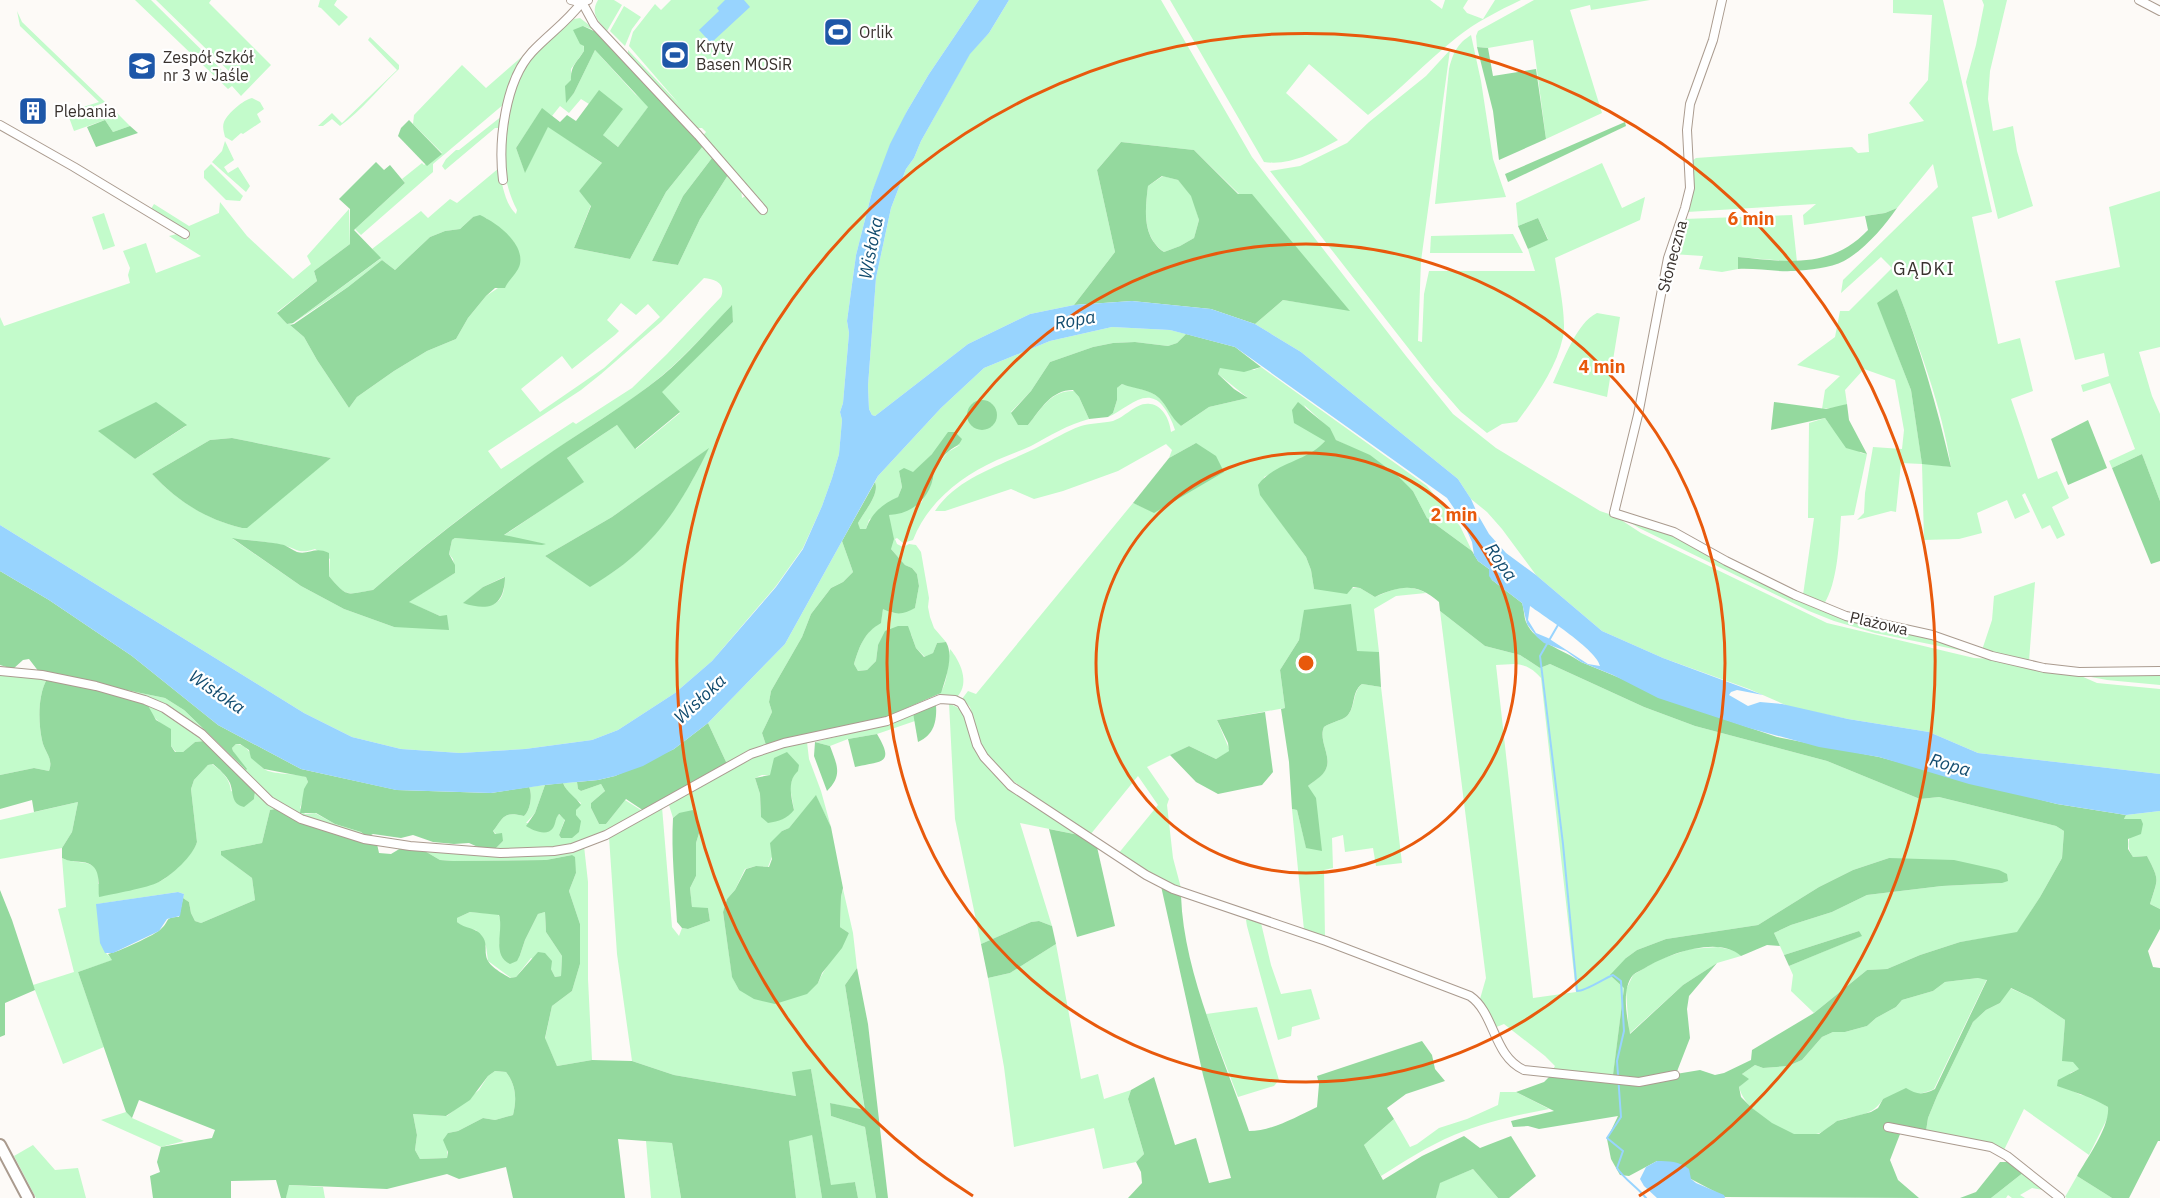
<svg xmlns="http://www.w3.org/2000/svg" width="2160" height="1198" viewBox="0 0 2160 1198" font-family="'IBM Plex Sans',sans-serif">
	<rect width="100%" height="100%" fill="#fdfaf7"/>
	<g fill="#c3fbcb" fill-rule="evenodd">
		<path d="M135 0H151L235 83 237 79 156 0H211L209 3 271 65 241 96 232 86 228 89Z"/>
		<path d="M320 0H337L334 5 348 17 339 26 321 8 318 7Z"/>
		<path d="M598 0H614L622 5 607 31C598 21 590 13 598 0Z"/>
		<path d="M671 0H979L929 74 907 111 872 192 856 255 847 321 849 333 843 403 840 412 842 420 839 454 832 478 822 506 803 548 776 586 712 661 675 693 618 730 592 740 525 749 460 753 401 749 352 737 304 713 0 525V317L4 326 130 283 128 275 130 268 123 251 146 243 156 273 201 256 169 236 177 234 188 240 190 233 151 209 154 204 189 226 219 213 220 202 247 236 293 279 311 264 307 256 349 209 350 244 314 271 317 281 277 312 287 324 293 323 380 259 372 249 421 211 428 218 450 199 457 203 499 168C502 184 505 204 516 214L517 210C492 163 503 94 535 52 545 39 562 29 574 19L580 18 597 31 583 26 584 51 571 69V80L566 102 574 93 595 50 635 94 649 106 618 147 603 135 599 91 589 104 581 99 569 113 560 106 552 116 542 109 516 148 525 172 548 126 603 164 579 191 591 205 574 248 630 259 666 192 703 146 712 158 683 196 652 261 678 265 700 219 728 175 741 189 742 198 747 195 702 137 706 132 702 128H697L628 57V50L680 105 629 46 633 32 655 4 661 10ZM473 217 486 218 514 242 513 275 507 282 486 296 468 318 456 339 427 351 394 371 357 397 349 408 317 360 304 337 290 325 348 287 382 260 395 270 430 237 445 231 460 229ZM704 278C716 279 726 284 721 297L667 354 632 388 576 424 573 422 501 469 488 451 581 390 601 374 661 322ZM621 303 636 315 648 304 660 317 604 368 540 412 521 389 562 356 572 369 615 335 619 331 607 320ZM731 306 733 322 661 392 680 413 636 449 617 425 567 458 583 482 503 536 544 544 455 538 452 540 449 554 453 559 455 573 408 602 440 616 394 627 344 609 301 586 233 539C249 540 267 542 282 545 297 548 298 555 315 549L330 559 329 576C347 599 348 594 373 590 430 539 492 493 555 450 591 425 630 403 664 374 688 353 710 329 731 306ZM186 426 135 459 99 431ZM232 438 331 458 242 528C206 519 177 501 152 474L210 440ZM708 449C680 508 649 554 590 586L545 556 612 517ZM504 577C507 608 488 609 464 603L483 587Z"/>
		<path d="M1009 0H1161L1252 157 1272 183 1406 356 1453 414 1496 448 1600 511 1615 516 1641 533 1827 623 1974 658 1994 659 2081 676 2097 683 2160 689V774L1978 753 1929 732 1848 719 1790 707 1749 689 1663 658 1602 631 1536 575 1502 529 1487 512 1471 499 1458 479 1301 352 1255 324 1283 300 1349 310 1239 194 1194 150 1121 142 1097 170 1115 252 1074 305 1030 314 968 344 875 416 872 415 869 409 868 386 876 278 891 208 906 169 914 158 921 141 970 53 989 33Z"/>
		<path d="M1170 0H1430L1442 9 1445 0H1468L1463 8 1467 13 1483 19 1495 0H1521C1498 11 1476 22 1456 38 1426 62 1399 91 1368 115L1309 64 1286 93 1338 140C1316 152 1289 166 1264 162Z"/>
		<path d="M1534 0H1650L1591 10 1590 5 1570 10 1602 113 1546 139 1533 40 1488 48 1477 47 1476 36 1478 31Z"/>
		<path d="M1893 0H1943L1992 212 1972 217 1998 344 2020 338 2033 391 2011 399 2038 479 2057 471 2069 498 2052 507 2065 535 2057 539 2050 525 2042 529 2025 493 2022 495 2030 512 2015 519 2007 500 1977 513 1982 533 1959 539 1924 540 1922 464 1901 463 1896 512 1891 511 1857 520 1864 513 1865 493 1873 447 1902 449 1904 430 1895 380 1864 369 1845 390 1847 404 1839 407 1822 409 1825 390 1840 376 1797 365 1835 337 1840 311H1849L1892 268 1881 257 1841 293 1843 280 1938 187 1933 164 1897 208 1885 213 1804 225 1803 215 1816 204 1687 212 1692 161 1696 158 1852 147 1858 153 1869 152 1868 134 1924 121 1909 103 1928 80 1932 15 1893 13ZM1897 289C1919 347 1942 406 1951 467L1922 463 1911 390 1878 304Z"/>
		<path d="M1982 0H2007L1990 71 1988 99 1993 131 2013 126 2017 151 2033 206 1998 219 1966 82 1976 45 1984 5Z"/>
		<path d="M624 6 641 17 632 29 625 46 610 31Z"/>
		<path d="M17 11 22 22 105 102 91 108 92 113 112 108 130 126 113 132 105 120 74 131 67 112 99 102 20 26Z"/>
		<path d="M1471 35 1481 81 1493 159 1506 197 1435 204 1449 69C1453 53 1457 44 1471 35Z"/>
		<path d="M370 37 399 65V69C379 88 361 111 340 126L332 119 323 126H318L332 113 342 123 397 70 368 40Z"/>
		<path d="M533 47 504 104 433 164V172L361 235 355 229 405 183 402 179 422 163 424 165 442 153 413 124 414 115 462 65 486 88Z"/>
		<path d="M1450 50 1421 261 1418 341 1422 342 1424 294 1429 271H1535L1528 249 1548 239 1538 218 1518 226 1516 203 1602 163 1622 208 1645 197 1640 220 1555 258C1558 278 1567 318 1563 337 1556 369 1536 396 1517 422L1502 424 1487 433 1461 412 1434 381 1270 171 1300 166 1347 143 1369 122 1426 76Z"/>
		<path d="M252 98 260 102 264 109 257 114 261 122 243 134 241 133 232 141 225 137C224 132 222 127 224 122 228 113 243 100 252 98Z"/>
		<path d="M502 116 501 128H495L445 170 442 166 446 159 456 150H459Z"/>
		<path d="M225 141 234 160 224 167 228 173 238 167 250 186 246 192 212 162 222 151Z"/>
		<path d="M211 164 243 196 240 201 226 200 204 178V171Z"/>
		<path d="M1163 176 1178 180 1192 196 1199 220 1194 238 1180 246 1164 252C1142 237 1145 210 1148 186Z"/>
		<path d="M2160 191V347L2139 352 2152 396 2160 414V501L2142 454 2112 468 2109 461 2135 449 2110 383 2083 392 2081 385 2109 376 2104 353 2075 360 2055 281 2120 267 2109 207Z"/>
		<path d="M104 213 115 246 103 250 92 217Z"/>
		<path d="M1792 215 1797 262 1738 257V269L1722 272 1699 269 1703 256 1672 254 1684 219Z"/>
		<path d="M1513 234 1523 253H1430L1431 236Z"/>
		<path d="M1597 313 1620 317 1607 397 1553 383C1563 362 1576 323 1597 313Z"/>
		<path d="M1112 327 1170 330 1186 334 1177 343 1168 346 1135 342 1113 343 1093 347 1050 362 1031 391 1011 412 1028 425C1041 409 1051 390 1074 391L1079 397 1089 419C1067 425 1051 435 1031 446 1020 451 1008 455 997 460 960 477 928 502 913 540L903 543 897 538 895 539 897 544 903 547 909 544 916 545 921 552 929 598 928 607 930 617 934 628 946 642 937 643 933 653 925 657 916 648 911 634 878 645 876 661 867 670 858 671 854 664C860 645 864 633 881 622L883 608 892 613 915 608 919 586 917 574 912 568 905 565 891 549 889 515 921 503 933 480 934 469 948 452 960 445 932 454 913 473 899 471 902 487 898 497 869 520 866 529H859L858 523C864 512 880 494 875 482L878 476 941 408 984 368 1050 341Z"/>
		<path d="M1220 367 1254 370 1261 367 1427 486 1460 526 1472 551 1427 518 1413 491 1348 446 1336 440 1329 428 1304 405 1325 441 1317 451 1264 477 1261 495 1306 557 1311 570 1314 589 1360 588 1375 597C1393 589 1408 583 1426 593L1396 596 1374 609 1379 652H1357L1303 619 1299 640 1280 670 1285 708 1217 720 1230 751 1216 759 1189 746 1147 767 1169 799 1167 805 1173 858 1181 888 1159 879 1118 854 1158 805 1138 776 1090 835 1003 774 990 761 979 741 970 707 962 699 968 691 976 694 1133 503 1154 512 1196 443 1169 458 1172 450 1166 444 1118 471 1063 491 1034 499 1011 489 945 511H935C958 476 1004 465 1040 446 1053 440 1066 431 1081 426 1091 423 1103 423 1113 421 1126 417 1136 402 1150 404 1163 405 1170 421 1171 432L1175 430C1172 421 1168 412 1162 405 1145 386 1126 410 1108 417L1113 413 1117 400V388L1122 384C1134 388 1150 389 1159 398 1168 407 1172 418 1181 426L1209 407 1248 398 1218 374Z"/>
		<path d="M1825 418 1833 429 1861 453 1867 454 1854 515 1841 516C1839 542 1838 582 1824 604L1803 595 1814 518H1808L1809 423Z"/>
		<path d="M1621 517 1672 534 1803 600 1932 638 1983 655 1875 633 1834 621 1809 611 1639 528Z"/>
		<path d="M842 541 853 572 843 582 831 588 811 614 802 637 771 691 769 702 772 712 762 733 766 745 745 753 727 764 708 723 785 644Z"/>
		<path d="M2035 582 2029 661 1982 650 1992 620 1994 596Z"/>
		<path d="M1440 611 1485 646 1520 655 1540 668 1550 664 1644 707 1695 726 1827 761 1920 799 1939 797 2056 826 2064 831 2062 858 2040 897 2017 933 1960 942 1920 955 1887 969 1867 970 1814 1013 1791 991 1793 975 1789 966 1861 936 1859 931 1784 955 1774 933 1791 925 1832 912 1867 895 1942 886 2002 883 1889 858 1853 870 1819 887 1758 925 1666 939 1637 950 1626 958 1624 988 1613 1076 1552 1071 1555 1066 1545 1056 1504 1024 1494 1028 1480 999 1486 978ZM1514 664C1527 665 1533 669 1541 678L1576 992 1533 998 1496 665Z"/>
		<path d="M950 649C960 661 970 682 958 696H937C949 686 947 663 950 649Z"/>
		<path d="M0 673 47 679C38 695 38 721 42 740 44 752 54 758 49 771L34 768 0 775Z"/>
		<path d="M2160 673V685L2107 680 2091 677 2096 675Z"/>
		<path d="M1362 684 1381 687 1402 863 1376 866 1373 848 1345 852 1343 835 1332 838 1333 868 1324 870 1325 939 1304 930 1292 809 1297 810 1306 847 1308 786C1314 781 1322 776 1326 769 1332 756 1318 740 1324 727 1331 722 1341 721 1347 716 1356 707 1352 692 1362 684Z"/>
		<path d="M112 687 165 698 184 710 245 770C243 760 234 757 232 748L236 744C250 745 253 761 264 769 273 775 295 773 306 777L308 782 300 808 305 814 315 813 335 824 361 832 365 836 297 815 276 802 196 727Z"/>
		<path d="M146 702 180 721 204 741 195 742 183 752H176L171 746C172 733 166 728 157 720 152 716 149 709 146 702Z"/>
		<path d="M949 703 962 710C967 724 971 740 978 754 995 785 1049 815 1079 835L1020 823 1052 926 1039 921 1031 922 981 944 955 819Z"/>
		<path d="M913 713 915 721 877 734 848 739 830 746 815 742 893 723Z"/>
		<path d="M807 742 809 759 821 791 831 827 816 796 789 828 782 831 768 867 756 866 745 869 735 890 727 899 723 912 732 976 739 990 818 983C825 965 840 952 849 933L840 927 841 897 843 889 853 933 857 968 845 985 865 1111 830 1103 831 1116 865 1127 876 1198H858L855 1182 831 1186 811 1069 796 1096 674 1075 632 1061 617 954 609 837 662 807 672 927 679 936 682 928 688 929 710 921 708 908H692L690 888 696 876V843L700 830 679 813 673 818 669 805 750 758 768 751ZM762 775 793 776 790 787 794 810 761 817 760 794 755 778Z"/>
		<path d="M212 764C222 771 230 779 231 791L254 799 255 792 275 809 270 810 262 843 221 851 232 863 252 878 255 900 201 923 195 921 191 913 189 902 183 898 184 894 178 892 97 904 105 952 113 960 78 972 104 1047 63 1064 33 985 74 972 58 909 66 907 62 858C78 866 102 856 98 884 108 884 154 884 159 882 170 877 194 853 197 842L191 789 194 780 208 765Z"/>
		<path d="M577 782 578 789 581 791 601 784 605 791 591 803V808L599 824H606L625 800 644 812 615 828 564 847 494 850 503 841 493 831C504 817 503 811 524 816 530 811 533 795 529 787L545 785 535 813 526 823 554 824 558 814 565 819 559 835 561 838H572L576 810 581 803 569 794 563 783Z"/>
		<path d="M78 802 72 832 62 848 0 859V820Z"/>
		<path d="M2160 811V909L2150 904C2158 879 2160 881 2147 856L2133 857C2123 842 2132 832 2141 819H2124L2126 815Z"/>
		<path d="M584 846 588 882V979L592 1060 557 1066 545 1039 552 1006 572 991 580 964V924L569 891 576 873 572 855 546 860 453 861 440 860 423 850 442 852Z"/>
		<path d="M470 912 498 914C503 922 501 934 499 944L520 955 525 940 538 914 545 912 546 932 562 956 561 976 555 977 551 969 531 958 516 977 511 978 488 961 486 946 476 930 464 928 457 922V918Z"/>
		<path d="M1249 918 1261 923 1271 965 1281 994 1311 989 1320 1019 1292 1027 1291 1036 1278 1040 1247 926 1246 920Z"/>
		<path d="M1056 944 1081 1079 1098 1074 1104 1099 1131 1090 1128 1099 1144 1154 1136 1162 1103 1169 1094 1128 1014 1147 1004 1067 988 978 1010 973Z"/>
		<path d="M1718 947 1737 951 1741 956 1717 963 1683 985 1629 1034 1626 990 1633 975 1658 960 1690 949Z"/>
		<path d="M1978 978 1987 979 1934 1089C1921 1096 1899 1096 1883 1099 1873 1116 1857 1115 1840 1120 1831 1123 1825 1133 1816 1134 1809 1135 1799 1135 1793 1134 1773 1127 1744 1108 1739 1087L1748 1079 1742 1074 1755 1065 1763 1068 1788 1066 1802 1060 1822 1037 1833 1032H1845L1867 1026 1876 1018 1896 1007 1902 1000 1933 991 1945 982Z"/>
		<path d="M2010 988 2032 998 2065 1020 2063 1049 2080 1069 2070 1073 2071 1090 2081 1095 2090 1096 2108 1107 2109 1115 2089 1155 2024 1109 2004 1150 1990 1143 1926 1131 1928 1118 1937 1096 1973 1022 1986 1010 2000 1003Z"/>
		<path d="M1257 1007 1279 1080 1274 1086 1238 1097 1206 1014Z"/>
		<path d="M495 1071 506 1072C516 1085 517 1099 513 1115L495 1120 483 1118 458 1131 448 1133 447 1158 420 1159 415 1150 417 1135 413 1114 447 1116 479 1090 488 1076Z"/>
		<path d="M1500 1092H1516L1549 1109C1517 1115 1485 1122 1454 1135 1428 1146 1405 1161 1381 1176L1364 1145 1394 1119 1410 1147 1417 1144 1439 1128 1467 1119 1498 1105Z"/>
		<path d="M126 1112 132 1118 184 1141 161 1147 101 1120Z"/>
		<path d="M812 1134 822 1198H796L789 1141Z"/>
		<path d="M646 1141 672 1143 681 1198H651Z"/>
		<path d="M33 1145 55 1170 78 1168 86 1198H36L14 1156Z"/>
		<path d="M1473 1169 1498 1198H1436L1439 1183Z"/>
		<path d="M2024 1172 2043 1190 2032 1188 2020 1195 2025 1198H2012L2008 1195 2006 1198H1991Z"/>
		<path d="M2077 1176 2112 1198H2067L2065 1197Z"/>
		<path d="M288 1185 323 1187 325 1198H286Z"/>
	</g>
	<g fill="#94d99e" fill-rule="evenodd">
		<path d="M583 26 596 32 703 146 666 192 630 259 574 248 591 206 579 191 602 163 548 127 525 173 516 148 542 108 560 122 567 115 576 121 599 90 623 109 603 135 618 147 648 107 595 50 574 93 566 103 565 86 571 80C570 66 578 61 584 51V46L580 44 573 30Z"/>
		<path d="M1477 47 1488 48 1493 76 1536 69 1546 139 1499 160 1493 111Z"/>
		<path d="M105 120 113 132 130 126 138 133 96 147 87 127Z"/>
		<path d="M409 120 442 154 427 166 398 136 401 128Z"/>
		<path d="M1625 122 1626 126 1508 182 1505 174Z"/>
		<path d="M1121 142 1194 150 1238 194H1252L1350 311 1283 300 1255 324 1211 309 1132 301 1074 305 1115 252 1097 170ZM1162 176 1178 180 1191 196 1199 220 1194 238 1180 246 1164 252C1142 237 1145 210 1148 186Z"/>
		<path d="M712 158 728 175 700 219 678 265 652 261 683 196Z"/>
		<path d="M376 162 384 170 390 165 405 183 354 230 381 258 293 323 287 324 277 313 317 281 314 271 350 244V209L339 199Z"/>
		<path d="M1897 208C1884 227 1864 250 1844 261 1830 268 1809 270 1794 271 1775 272 1756 268 1738 269V257C1787 262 1831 269 1868 230L1865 216 1885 213Z"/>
		<path d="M480 215C497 223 524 243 520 264 518 273 508 280 505 288H495L486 296 468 318 456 339 427 351 394 371 357 397 349 408 317 360 304 337 290 325 294 324 348 287 382 260 395 270 430 237 445 231 460 229 473 217Z"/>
		<path d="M1538 218 1548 240 1528 249 1518 226Z"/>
		<path d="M1897 289C1920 347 1937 406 1951 467L1922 464 1911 390 1877 303Z"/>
		<path d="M732 305 733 322 662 392 680 412 635 449 617 425 567 458 584 482 504 535 546 544 542 545 455 538 452 540 449 554 455 565V573L409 602 440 616 447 615 449 630 394 627 344 609 301 586 232 538C249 541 268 541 284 545 289 547 292 550 297 552 309 555 315 546 329 553V576C348 599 347 594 373 590 430 540 491 494 553 451 590 426 627 404 662 376 687 355 709 329 732 305Z"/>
		<path d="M1186 334 1235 347 1261 367 1244 372 1220 368 1218 374 1234 389 1248 398 1209 407 1181 426C1171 418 1168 407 1159 398 1150 389 1134 389 1122 384L1117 388V400L1113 413 1108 417 1089 419 1079 397 1073 390C1051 390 1041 409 1028 425H1018L1011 413 1031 391 1050 362 1093 347 1113 343 1135 342 1168 346 1177 343Z"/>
		<circle cx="982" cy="415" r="15"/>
		<path d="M156 402 187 425 135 459 98 431Z"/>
		<path d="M1298 402 1330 428 1336 440 1370 455 1399 477 1413 491 1427 518 1472 551 1478 561 1489 569 1492 580 1522 603C1524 608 1524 617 1526 622 1535 643 1563 649 1581 662L1700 711 1777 737 1879 757 2057 804 2126 815 2124 819H2141L2143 824 2141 834 2128 839V849L2133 857 2147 856C2160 881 2158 878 2150 904L2160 909V929L2148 951 2153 967 2160 968V1141H2158L2129 1198H2112L2077 1176C2087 1158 2110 1127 2108 1107 2091 1097 2075 1092 2057 1086L2058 1080 2079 1069 2073 1062 2062 1061 2065 1020 2032 998 2011 988 2000 1003 1986 1010 1973 1022 1937 1096 1928 1118 1926 1131 1902 1129 1890 1160 1898 1180 1919 1198 1725 1197 1657 1161 1629 1176 1620 1175 1611 1159 1607 1139 1618 1116 1539 1129 1528 1126 1513 1127 1511 1121 1554 1111 1516 1092 1544 1082 1551 1075 1610 1080 1613 1075 1624 988 1610 975 1626 958 1637 950 1666 939 1758 925 1819 887 1853 870 1889 858 1954 860 1999 870 2007 874 2008 881 2002 883 1942 886 1867 895 1832 912 1791 925 1774 933 1780 946 1767 945 1741 956C1719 935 1667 954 1645 968 1642 970 1636 972 1633 975 1621 989 1627 1017 1630 1034L1683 985 1717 963 1689 996 1687 1009 1690 1038 1676 1074 1700 1070 1715 1075 1724 1073 1751 1060 1752 1050 1814 1013 1867 970 1887 969 1920 955 1960 942 2017 932 2040 897 2062 858 2064 831 2056 826 1939 797 1920 799 1827 761 1695 726 1644 707 1550 664 1540 668 1520 655 1485 646 1440 611 1439 602C1417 583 1401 585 1375 597L1360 588 1353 587 1347 594 1314 589 1311 570 1306 557 1260 495 1258 485C1275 462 1307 462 1325 441L1294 423 1292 410ZM1978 978 1987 980 1935 1089C1923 1095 1917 1095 1906 1088L1883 1099 1878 1108 1871 1112 1837 1121 1819 1134H1794L1772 1123 1752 1108 1741 1097 1739 1087 1749 1079 1742 1074 1755 1065 1763 1068 1788 1066 1802 1060 1822 1037 1833 1032H1845L1867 1026 1876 1018 1896 1007 1902 1000 1933 991 1945 982Z"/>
		<path d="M1774 402 1826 409 1847 404 1849 420 1867 454 1846 448 1825 418 1771 430Z"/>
		<path d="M2088 420 2107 468 2068 485 2051 439Z"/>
		<path d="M948 432H955L962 439C959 446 955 446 949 451 944 455 940 461 937 465 933 470 934 473 933 479 927 501 911 514 889 515L894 539 891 549 905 565 912 568 917 574 919 586 915 608C903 615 896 615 883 609L881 623C864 633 860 645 854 664L858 671 867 670 876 661 878 645 885 631 898 626H908L916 648 924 657 933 653 937 643 946 642C954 655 946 678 941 693L886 717 766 745 762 733 772 712 769 702 771 691 802 637 811 614 831 588 843 582 853 572 842 541 875 482C880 494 864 512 858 523L860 529H866C872 512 883 504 898 497L902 487 899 471 904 468 913 472 932 454Z"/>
		<path d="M232 438 331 458 247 528H242C205 519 177 501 152 474L210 440Z"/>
		<path d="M1196 443 1216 456 1224 472 1154 513 1133 503 1169 458Z"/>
		<path d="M709 448C678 511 653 550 590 587L545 556 612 517Z"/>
		<path d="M2142 454 2160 501V561L2151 564 2112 468Z"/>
		<path d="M0 571 49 600 132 656 218 725 301 769 397 790 491 793 529 787C533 795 530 811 524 816 503 811 504 817 493 831L495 834 502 833 503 841 494 850 487 851 469 843 454 844 433 842 413 835 401 838 373 834 367 837 361 832 335 824 316 813H300L304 789 308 782 306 777 264 769 251 758 249 750 240 744H236L232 748 233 751 247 769 246 770 184 710 165 698 39 672 29 659 23 660 13 669 0 665Z"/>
		<path d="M505 577C504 606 490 612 463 603L483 587Z"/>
		<path d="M1351 604 1357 651 1379 652 1381 687 1362 684C1351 692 1356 707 1347 716 1341 721 1331 722 1324 727 1318 740 1332 756 1326 769 1323 776 1314 781 1308 786L1316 798 1322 851 1306 848 1297 810 1292 809 1289 762 1281 709 1285 708 1280 670 1299 640 1304 610Z"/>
		<path d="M47 679 65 681 146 702 156 720 171 729V746L175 752H183L195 742 204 741 255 792 254 799 244 807C231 804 234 794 230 783 226 775 219 769 213 764L208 765 194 780 191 789 197 842C193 856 172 875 159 882 148 888 112 894 99 897 98 882 102 864 82 862 74 861 70 862 62 858V848L72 832 78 802 34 812 32 800 0 809V775L34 768 49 771C54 758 44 752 42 740 38 721 38 695 47 679Z"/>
		<path d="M936 705C937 721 934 735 918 742L913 713Z"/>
		<path d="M1265 712 1273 772 1262 785 1218 794 1196 782 1170 755 1189 746 1216 759 1229 751 1228 743 1217 720Z"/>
		<path d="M708 723 727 764 644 811 626 799 606 824H599L591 808V803L605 791 601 784 581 791 578 789 577 782 598 780 615 776 674 749Z"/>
		<path d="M877 734C895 764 882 761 855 767L848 739Z"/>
		<path d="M815 742 830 746C837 765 843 775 827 791L814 756Z"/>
		<path d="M787 752 799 765 798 771C787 781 791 796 794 810 787 819 779 821 768 823L761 817 760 794 755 778 770 775 774 758Z"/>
		<path d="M563 783C567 793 576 797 581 805L576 810V815L581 821 579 832 572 838H561L559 835 565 820 559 814C555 819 556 823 553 828 547 837 532 830 526 826L535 813 545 785Z"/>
		<path d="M816 795 831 827 843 888 841 897 840 927 849 933 842 948 822 973 818 983 807 994 775 1004 754 999 739 990 732 977 723 912 727 899 735 890 746 869 756 866 769 867 772 859 770 843 782 831 789 828Z"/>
		<path d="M275 809 291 817 377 844 379 853 391 854 401 848 423 850 440 860 453 861 546 860 572 855 575 857 576 873 569 891 580 924V964L572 991 552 1006 545 1038 557 1066 592 1060 632 1061 674 1075 796 1096 792 1072 811 1069 831 1185 855 1182 858 1198H822L812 1135 789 1141 796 1198H681L672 1143 618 1139 625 1198H513L506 1167 459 1179 447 1174 387 1189 289 1185 286 1198H281L276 1180 231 1181V1198H153L150 1176 160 1172 157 1162 161 1147 212 1138 215 1130 139 1100 132 1118 126 1112 78 972 112 960 108 954C116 953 157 934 161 929 170 921 164 917 179 917L183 898 189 902 191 913 195 921 201 923 255 900 252 878 221 855V851L262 843 270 810ZM470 912 499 915C504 931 491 955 510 964L517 961 520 955 525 940 538 914 545 912 546 932 562 956 561 976 555 977 551 969 552 961 545 953 538 952 516 977 510 978C502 973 487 966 486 955 485 948 487 942 482 936 476 927 465 929 457 922V918ZM495 1071 506 1072C516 1085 517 1099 513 1115L495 1120 483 1118 458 1131 448 1133 443 1140 448 1152 447 1158 420 1159 415 1150 417 1135 413 1114 446 1116 470 1100 488 1076Z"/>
		<path d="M693 810 697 818 700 830 696 843V876L690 888 692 907 708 908 710 921 688 929 682 928 677 922C675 887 671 852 673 818L679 813Z"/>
		<path d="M1049 829 1079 835 1097 847 1115 926 1077 937Z"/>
		<path d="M1161 886 1181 896C1184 975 1224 1057 1249 1131 1272 1131 1296 1117 1317 1107L1319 1084 1317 1076 1422 1041 1432 1055 1435 1069 1445 1081 1406 1094 1387 1108 1394 1119 1364 1145 1383 1180 1422 1156 1464 1136 1480 1148 1511 1136 1536 1176 1509 1198H1498L1473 1169 1440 1183 1436 1198H1128L1142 1183 1141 1172 1136 1162 1144 1154 1128 1099 1131 1090 1154 1077 1175 1145 1196 1138 1209 1183 1231 1178 1203 1075Z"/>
		<path d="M0 890 12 920 35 990 5 1003V1035L0 1037Z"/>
		<path d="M1039 921 1052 926 1056 944 1010 973 988 978 981 944 1031 922Z"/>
		<path d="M1859 931 1862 936 1789 966 1784 955Z"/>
		<path d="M857 968 868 1024 888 1198H876L865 1127 831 1116 830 1103 865 1110 845 985Z"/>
		<path d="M2000 1162H2009L2024 1172 1991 1198H1960L1976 1192Z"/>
	</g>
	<g fill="#98d4fe" fill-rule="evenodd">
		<path d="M725 0H744L750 7 711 43 699 30 719 11 717 8Z"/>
		<path d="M979 0H1009L989 33 970 54 921 141 914 158 906 169 891 208 876 278 868 386 869 409 872 415 875 416 968 344 1030 314 1074 305 1132 301 1211 309 1255 324 1301 352 1458 479 1471 499 1478 515 1489 534 1506 553 1536 575 1602 631 1663 658 1763 695 1737 690 1731 692 1729 695 1748 706 1760 702 1782 704 1848 719 1929 732 1978 753 2160 774V811L2126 815 2057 804 1969 784 1879 757 1819 747 1749 728 1658 698 1613 675 1581 662 1566 651 1544 643 1537 637 1527 624 1522 603 1492 580 1489 576V569L1478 561 1474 555 1472 542 1462 520 1447 498 1235 347 1170 330 1112 327 1050 341 984 368 941 408 878 476 785 644 708 723 674 749 643 766 615 776 598 780 545 785 491 793 396 790 301 769 218 725 132 656 49 600 0 571V525L304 713 352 737 401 749 460 753 525 749 592 740 618 730 675 693 712 661 776 587 803 549 822 506 832 478 839 454 842 420 840 412 843 403 849 333 847 321 856 255 872 192 890 144 907 111 929 74ZM1530 606C1545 617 1597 650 1600 666L1588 664 1548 638 1536 633 1528 620Z"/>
		<path d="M178 892 184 894 180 916 167 919 159 931 113 953H105L100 943 96 904Z"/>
		<path d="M1657 1161C1669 1161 1679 1161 1689 1169L1691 1179 1696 1183 1724 1195 1725 1198H1657L1644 1186 1640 1179 1646 1167Z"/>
	</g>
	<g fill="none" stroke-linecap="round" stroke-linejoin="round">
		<path stroke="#98d4fe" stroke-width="2" d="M1558 625 1540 656 1563 844 1577 991C1586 991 1603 979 1613 975L1621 981 1624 1031 1617 1061 1621 1117 1607 1138 1623 1151 1617 1168C1625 1180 1637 1187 1646 1198"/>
		<g stroke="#aa9b8f" stroke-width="10">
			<g id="street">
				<path d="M571 0 579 2 588 0"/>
				<path d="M1722 0 1713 40 1690 104 1687 130 1690 188 1685 208 1668 258 1638 415 1614 513 1674 532 1726 561 1795 595 1846 616 1932 635 1992 656 2044 668 2079 672 2160 671"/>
				<path d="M2139 0 2160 11"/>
				<path d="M582 2 594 24 698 135 763 210"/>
				<path d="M0 125 74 167 185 234"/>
				<path d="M503 180C498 142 505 81 532 52 549 34 567 22 582 2"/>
				<path d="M0 671 42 675 96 686 145 700 164 708 202 734 270 801 301 819 364 839 410 846 500 853 554 851 572 848 606 835 751 754 784 743 887 721 940 699 955 700 961 703 968 715 977 745 984 757 1011 786 1146 875 1173 889 1326 941 1470 996C1495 1013 1493 1056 1524 1070L1639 1082 1675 1075"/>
				<path d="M1888 1127 1991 1147 2007 1156 2060 1198"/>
			</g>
		</g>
		<g stroke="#aa9b8f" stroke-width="14">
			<path id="secondary" d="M0 1145 28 1198"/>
		</g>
		<use href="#street" stroke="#fff" stroke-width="8"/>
		<use href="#secondary" stroke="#fff" stroke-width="10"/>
	</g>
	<g fill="none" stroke="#e8590c" stroke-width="3">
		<circle cx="1306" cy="663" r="210"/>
		<circle cx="1306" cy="663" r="419"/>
		<path d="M973 1196A629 629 0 1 1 1639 1196"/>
	</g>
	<defs>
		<g id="stadium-square" transform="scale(1.5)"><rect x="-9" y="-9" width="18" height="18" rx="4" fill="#1e57a8" stroke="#fff"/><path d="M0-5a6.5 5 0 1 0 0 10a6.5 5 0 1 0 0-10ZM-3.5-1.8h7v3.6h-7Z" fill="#fff"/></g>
		<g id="school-square" transform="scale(1.5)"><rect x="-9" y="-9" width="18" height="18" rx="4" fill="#1e57a8" stroke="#fff"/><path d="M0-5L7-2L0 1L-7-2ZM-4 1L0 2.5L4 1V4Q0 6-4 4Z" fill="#fff"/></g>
		<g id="building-square" transform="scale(1.5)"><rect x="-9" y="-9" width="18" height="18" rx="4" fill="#1e57a8" stroke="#fff"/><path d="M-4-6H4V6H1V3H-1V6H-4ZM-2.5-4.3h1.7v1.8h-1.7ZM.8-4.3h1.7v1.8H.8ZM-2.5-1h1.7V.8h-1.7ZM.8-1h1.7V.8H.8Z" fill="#fff"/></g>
	</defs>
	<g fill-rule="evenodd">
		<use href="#stadium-square" x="838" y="32"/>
		<use href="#stadium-square" x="675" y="55"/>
		<use href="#school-square" x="142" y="66"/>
		<use href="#building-square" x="33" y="111"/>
	</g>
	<g text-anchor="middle" stroke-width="4.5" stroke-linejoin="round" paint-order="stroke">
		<g font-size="16" fill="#39322e" stroke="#fff" text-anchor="start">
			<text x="859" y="38">Orlik</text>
			<text x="696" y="52">Kryty<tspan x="696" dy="18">Basen MOSiR</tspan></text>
			<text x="163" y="63">Zespół Szkół<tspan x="163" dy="18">nr 3 w Jaśle</tspan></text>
			<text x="54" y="117">Plebania</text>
		</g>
		<g font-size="16" fill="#39322e" stroke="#fff">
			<text transform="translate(1672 256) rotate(-75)" y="6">Słoneczna</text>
			<text transform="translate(1879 623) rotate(13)" y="6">Plażowa</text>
		</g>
		<g font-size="18" font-style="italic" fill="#124c6f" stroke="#fff">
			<text transform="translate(871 248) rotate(-79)" y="6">Wisłoka</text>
			<text transform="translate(1075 320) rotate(-10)" y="6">Ropa</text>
			<text transform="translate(1501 562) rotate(55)" y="6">Ropa</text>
			<text transform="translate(217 692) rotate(34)" y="6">Wisłoka</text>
			<text transform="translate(700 699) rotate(-43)" y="6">Wisłoka</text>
			<text transform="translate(1950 765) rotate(16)" y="6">Ropa</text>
		</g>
		<g font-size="18" letter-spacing="1.5" fill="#39322e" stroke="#fff">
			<text x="1924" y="275">GĄDKI</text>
		</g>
	</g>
	<circle cx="1306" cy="663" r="9" fill="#e8590c" stroke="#fff" stroke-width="3"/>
	<g font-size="18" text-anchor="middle" font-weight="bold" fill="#e8590c" stroke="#fff" stroke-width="4.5" stroke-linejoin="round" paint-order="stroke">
		<text x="1751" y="225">6 min</text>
		<text x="1602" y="373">4 min</text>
		<text x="1454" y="521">2 min</text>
	</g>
</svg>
